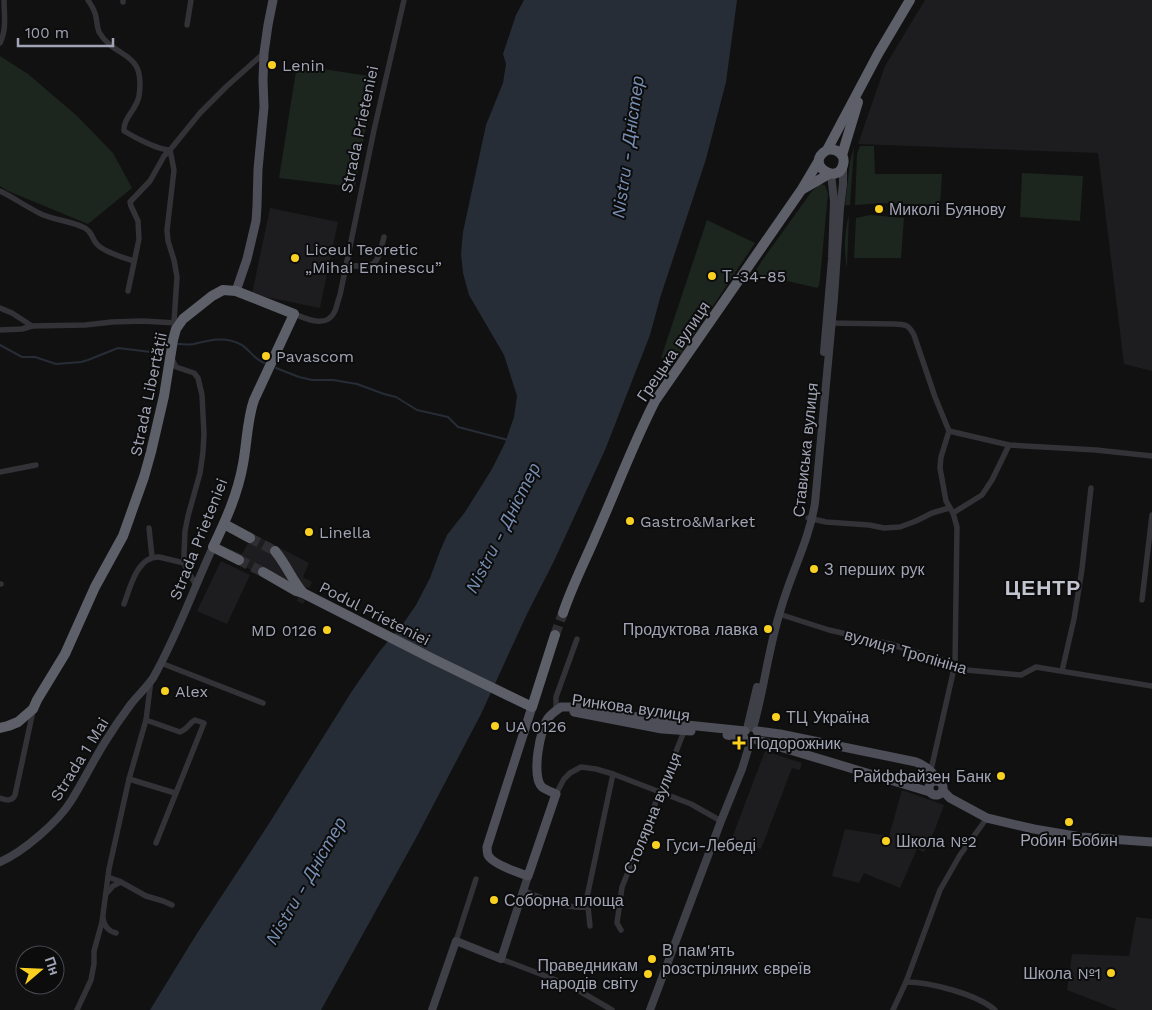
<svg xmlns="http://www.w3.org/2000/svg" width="1152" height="1010" viewBox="0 0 1152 1010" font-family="'Work Sans',sans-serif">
	<rect width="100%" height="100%" fill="#111112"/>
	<g fill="#1d1d1f">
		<path d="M925 0H1152V371L1124 364 1098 153 858 144 885 66Z"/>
		<path d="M270 208 338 222 320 308 252 294Z"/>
		<path d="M240 527 309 563 303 577 312 582 309 588 307 587 301 598 305 600 303 604 297 601 299 595 226 557 230 549 242 554 248 543 235 536Z"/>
		<path d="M221 561 250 575 227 624 197 611Z"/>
		<path d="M765 751 802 763 800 770 792 768 761 849 732 838Z"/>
		<path d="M902 790 944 805 935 829 924 852 917 849 900 888 864 873 859 883 832 876 845 829 889 836Z"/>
		<path d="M1136 917 1152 919V1010H1118L1067 990 1072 954 1129 956Z"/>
	</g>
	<g fill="#1d251f">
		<path d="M0 56 28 74 77 116 113 153 132 188 88 224 8 191 0 186Z"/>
		<path d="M297 65 375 77 355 187 279 178Z"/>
		<path d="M860 146H874L875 174H942L940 205 881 203 855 205 857 154Z"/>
		<path d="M854 147 850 205H845L850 162Z"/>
		<path d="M1022 173 1083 176 1080 221 1020 217Z"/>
		<path d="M820 184 825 185 828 194 820 279 819 285 817 288 758 274 756 272V270L761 262 812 191Z"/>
		<path d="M849 215 847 269C844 251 844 232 849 215Z"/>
		<path d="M870 215 904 218 901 258H854L856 218Z"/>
		<path d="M707 220 755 243 677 360 661 358Z"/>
	</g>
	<path fill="#272d36" d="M524 0H737L726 82 706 159 660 298 650 335 605 450 554 561 527 614 481 714 416 838 321 1010H150L196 935 270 822 352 691 379 652 405 621 416 605 430 578 440 551 447 535 465 512 492 469 505 443 514 417 517 396 504 355 469 295 463 273 461 254 463 232 486 125 503 83 506 64 503 54 516 15Z"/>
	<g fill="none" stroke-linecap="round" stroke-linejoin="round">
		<g stroke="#272d36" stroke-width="2">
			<path d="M178 344C183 344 189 345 194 344 209 340 225 336 240 344 250 349 252 358 264 363"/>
			<path d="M0 345 22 357H35L56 364 81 362 88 360 118 348 151 352 162 348 168 345"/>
			<path d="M276 368 299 377 312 380H333L357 384 384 394 396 397 417 410 448 417 458 427 508 440"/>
		</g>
		<g stroke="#2e2e32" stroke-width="10" stroke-dasharray="10 5" stroke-linecap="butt">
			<path d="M250 538 275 551"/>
			<path d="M239 560 263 572"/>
			<path d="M555 635 563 613"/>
		</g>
		<g stroke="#323237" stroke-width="5.5">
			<path d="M88 0C91 5 95 10 96 17 97 22 97 27 99 32 115 60 146 49 139 96 137 109 123 118 124 131 134 137 158 150 170 150"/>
			<path d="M123 2V0"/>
			<path d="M187 25 191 0"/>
			<path d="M0 43C7 29 4 15 4 0"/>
			<path d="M0 191C14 198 27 207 41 214 54 220 71 221 85 228 93 233 91 237 96 243 101 251 124 258 134 261"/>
			<path d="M346 265C377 269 377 265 384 237"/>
			<path d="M128 291 139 239 138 221 131 206 130 202 150 181 164 156 170 150"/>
			<path d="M0 308 12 313 32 326"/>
			<path d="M294 314C307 319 327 329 335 311 337 306 338 300 340 295L374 130 404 0"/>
			<path d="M174 322 177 277 174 260 168 241 167 230 174 170 170 150 200 113 227 86 264 53"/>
			<path d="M828 323 895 324C906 325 908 324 914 335L935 397 949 431 941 457 940 468 946 501 953 513 957 527 955 664 931 770"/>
			<path d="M0 330 22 329 32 326 85 325 112 322 142 321 177 323"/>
			<path d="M172 359 176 367 194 373 198 378 202 395 204 434 203 452 200 473 188 516 185 531 184 555V563L186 568 196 585"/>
			<path d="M949 431 1009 445 1096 450 1152 456"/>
			<path d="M0 472 36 465"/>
			<path d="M953 513 982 495 992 480 1009 445"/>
			<path d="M808 518 826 522 869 525 884 528 900 527 916 521 932 513 949 508"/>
			<path d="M149 528 152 557"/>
			<path d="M0 584H1"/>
			<path d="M1142 600 1152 515"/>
			<path d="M124 604C130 588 137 556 159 557L184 563"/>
			<path d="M779 614 829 630 890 644 955 664 967 670 1021 675 1036 667 1152 686"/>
			<path d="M161 663 263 703"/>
			<path d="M1062 671 1074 619 1082 569 1091 488"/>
			<path d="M556 711V697L577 639"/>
			<path d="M146 720 180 732C188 729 189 723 195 720L204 723 156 843"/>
			<path d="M129 779 175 793"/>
			<path d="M556 794 564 779 570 773 581 767 596 769 613 774 691 804 721 821"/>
			<path d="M0 798C6 800 12 802 15 795L33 711"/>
			<path d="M108 877 119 881 146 896 163 901 172 905"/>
			<path d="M523 890C543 899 565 909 587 907"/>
			<path d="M106 894 113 886 121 882"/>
			<path d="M103 918C104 926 108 931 116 933"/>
			<path d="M590 926 587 897 613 774"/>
			<path d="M621 930 617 923 622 887 685 729"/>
			<path d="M456 941 476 879"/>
			<path d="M501 959 569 985 612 1010"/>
			<path d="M906 982C929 982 977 994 995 1010"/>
			<path d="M77 1010 91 980 94 964V951L102 922 109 869 129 779 146 720 151 680"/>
			<path d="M893 1010 906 982 940 890 960 855 987 818"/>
		</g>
		<g stroke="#3f4047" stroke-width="8">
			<path d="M824 352 832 259 834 201 831 174"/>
			<path d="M753 728C764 690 768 650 780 612 790 575 809 541 815 503L834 298 840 208 843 184V166"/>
			<path d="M747 729 757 687"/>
			<path d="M0 862C23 852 58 822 71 801 83 782 93 761 105 742 113 729 122 716 131 704 138 695 147 687 153 678 177 636 193 590 213 547"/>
			<path d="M432 1010 456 941 501 959 528 876"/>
			<path d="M650 1010 721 821 742 769 750 743"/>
		</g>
		<g stroke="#4d4e57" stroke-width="9">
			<path d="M236 291 247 259 256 221 257 206 258 169 264 107 263 80 264 53 268 25 273 0"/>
			<path d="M532 707 487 847C487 850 487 852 488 855 492 864 519 873 528 876L556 794C552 792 546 790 542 787 531 777 540 727 549 717 552 713 557 710 561 707H575L687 725 745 731"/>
			<path d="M574 712 662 729 691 731"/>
			<path d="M757 731 780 734 916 762C927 766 933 773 940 782"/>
			<path d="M727 735 744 738"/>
			<path d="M757 740 930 792"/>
			<circle cx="936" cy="788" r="7"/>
			<path d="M943 791 950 798 987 818 1034 829 1081 837 1152 842"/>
		</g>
		<g stroke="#5d5f69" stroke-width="10">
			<path d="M827 150C836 148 846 154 843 165 838 186 803 164 827 150L878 54 910 0"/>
			<path d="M842 155 858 102"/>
			<path d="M803 189 829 174"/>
			<path d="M224 524 250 538"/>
			<path d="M275 551C286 564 292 580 303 593"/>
			<path d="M263 572 296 591 303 593 433 659 532 707 555 635"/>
			<path d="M563 613C572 586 585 561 596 535 616 490 633 444 655 401L802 189 818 162"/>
			<path d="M0 728 8 726 18 722 33 709 37 700 65 654 95 587 123 536 144 477 151 452 164 396 173 340 176 329 183 319 212 296 223 290 236 291 294 314 254 400C247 420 247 443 243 464 238 493 226 520 213 547L239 560"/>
		</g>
	</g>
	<g fill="#fad121" stroke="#0c0c0d" stroke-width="2">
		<circle cx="272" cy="65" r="5"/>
		<circle cx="879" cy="209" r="5"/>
		<circle cx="295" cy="258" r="5"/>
		<circle cx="712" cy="276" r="5"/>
		<circle cx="266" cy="356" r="5"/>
		<circle cx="630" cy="521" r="5"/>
		<circle cx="309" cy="532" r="5"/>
		<circle cx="814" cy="569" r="5"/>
		<circle cx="768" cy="629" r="5"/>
		<circle cx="327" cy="630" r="5"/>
		<circle cx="165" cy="691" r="5"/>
		<circle cx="776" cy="717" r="5"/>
		<circle cx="495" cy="726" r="5"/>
		<path d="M736.5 735.5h5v5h5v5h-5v5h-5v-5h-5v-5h5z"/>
		<circle cx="1001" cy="776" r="5"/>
		<circle cx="1069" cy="822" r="5"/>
		<circle cx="886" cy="841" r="5"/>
		<circle cx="656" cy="845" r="5"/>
		<circle cx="494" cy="900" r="5"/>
		<circle cx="652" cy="959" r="5"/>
		<circle cx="1111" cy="973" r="5"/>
		<circle cx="648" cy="974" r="5"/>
	</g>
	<g text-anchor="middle" stroke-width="4" stroke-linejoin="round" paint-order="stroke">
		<g font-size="16" fill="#a1a4b4" stroke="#0c0c0d" text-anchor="start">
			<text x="282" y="71">Lenin</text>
			<text x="889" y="215">Миколі Буянову</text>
			<text x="305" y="255">Liceul Teoretic<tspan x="305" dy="18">„Mihai Eminescu”</tspan></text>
			<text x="722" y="282">Т-34-85</text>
			<text x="276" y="362">Pavascom</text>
			<text x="640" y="527">Gastro&amp;Market</text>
			<text x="319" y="538">Linella</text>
			<text x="824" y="575">З перших рук</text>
			<text x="758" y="635" text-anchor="end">Продуктова лавка</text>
			<text x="317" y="636" text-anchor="end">MD 0126</text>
			<text x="175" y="697">Alex</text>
			<text x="786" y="723">ТЦ Україна</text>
			<text x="505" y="732">UA 0126</text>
			<text x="749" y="749">Подорожник</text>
			<text x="991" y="782" text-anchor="end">Райффайзен Банк</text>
			<text x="1069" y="846" text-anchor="middle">Робин Бобин</text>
			<text x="896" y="847">Школа №2</text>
			<text x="666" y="851">Гуси-Лебеді</text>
			<text x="504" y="906">Соборна площа</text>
			<text x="662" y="956">В пам'ять<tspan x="662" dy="18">розстріляних євреїв</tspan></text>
			<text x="638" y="971" text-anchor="end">Праведникам<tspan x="638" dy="18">народів світу</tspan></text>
			<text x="1101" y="979" text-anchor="end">Школа №1</text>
		</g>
		<g font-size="16" fill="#a1a4b4" stroke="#0c0c0d">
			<text transform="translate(359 129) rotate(-78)" y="6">Strada Prieteniei</text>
			<text transform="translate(673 351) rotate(-56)" y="6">Грецька вулиця</text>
			<text transform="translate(148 394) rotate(-78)" y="6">Strada Libertății</text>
			<text transform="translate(805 450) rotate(-84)" y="6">Стависька вулиця</text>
			<text transform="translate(198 539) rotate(-68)" y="6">Strada Prieteniei</text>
			<text transform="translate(375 613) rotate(27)" y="6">Podul Prieteniei</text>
			<text transform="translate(906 651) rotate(16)" y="6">вулиця Тропініна</text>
			<text transform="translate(631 707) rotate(8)" y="6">Ринкова вулиця</text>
			<text transform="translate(79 759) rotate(-58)" y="6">Strada 1 Mai</text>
			<text transform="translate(652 813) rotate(-68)" y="6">Столярна вулиця</text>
		</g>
		<g font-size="18" font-style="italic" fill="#768db1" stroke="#0c0c0d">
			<text transform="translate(628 147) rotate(-82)" y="6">Nistru - Дністер</text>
			<text transform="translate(503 528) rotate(-63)" y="6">Nistru - Дністер</text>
			<text transform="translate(306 881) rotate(-60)" y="6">Nistru - Дністер</text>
		</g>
		<g font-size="21" font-weight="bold" letter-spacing="1" fill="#c2c4d0" stroke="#0c0c0d">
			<text x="1043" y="595">ЦЕНТР</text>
		</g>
	</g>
	<g transform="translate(40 970) rotate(71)"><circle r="24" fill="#0c0c0d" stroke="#484950"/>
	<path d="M0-4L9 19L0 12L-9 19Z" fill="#fad121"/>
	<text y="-8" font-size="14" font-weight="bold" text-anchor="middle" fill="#a1a4b4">Пн</text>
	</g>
	<path d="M18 38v8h95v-8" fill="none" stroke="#a1a4b4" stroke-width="2.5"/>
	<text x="25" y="38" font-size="15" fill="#a1a4b4" stroke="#0c0c0d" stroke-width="4" paint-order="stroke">100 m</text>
</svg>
